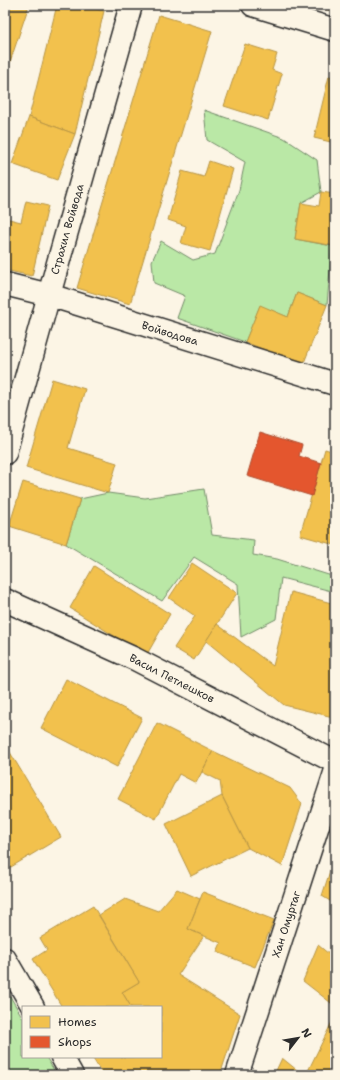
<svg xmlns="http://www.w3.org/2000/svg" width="340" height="1080" viewBox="0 0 340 1080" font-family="'Shantell Sans',sans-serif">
	<rect width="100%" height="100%" fill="#fcf5e5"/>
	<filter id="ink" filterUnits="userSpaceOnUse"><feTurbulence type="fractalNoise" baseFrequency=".025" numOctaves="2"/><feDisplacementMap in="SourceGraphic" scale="8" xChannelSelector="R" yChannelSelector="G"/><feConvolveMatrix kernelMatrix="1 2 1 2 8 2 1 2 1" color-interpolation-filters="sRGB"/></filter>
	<g filter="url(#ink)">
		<g fill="#bae8a6" stroke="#728a68">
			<path d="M204 110 284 138 317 160 321 192 301 203 295 239 332 246 327 305 297 293 288 317 260 306 245 342 177 318 185 296 154 283 152 261 161 241 193 260 215 254 239 190 245 162 207 140Z"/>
			<path d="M204 489 212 535 254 540 253 555 277 559 335 577V592L281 578 276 619 241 637 238 584 194 557 162 601 66 544 80 499 108 493 145 498Z"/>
			<path d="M5 988 23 1018V1057H46L57 1075H5Z"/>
		</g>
		<g fill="#f2c14e" stroke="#b69444">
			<path d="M5 5H29L5 77Z"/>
			<path d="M57 5H79L104 11 75 134 29 117Z"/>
			<path d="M313 5H331L329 10Z"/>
			<path d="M159 15 212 31 130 304 77 288Z"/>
			<path d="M245 44 277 54 272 70 282 74 268 120 224 106Z"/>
			<path d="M329 76 335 77V143L314 138Z"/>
			<path d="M29 117 75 134 57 180 12 164Z"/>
			<path d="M209 161 233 169 210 251 181 243 186 226 168 220 182 171 204 177Z"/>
			<path d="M321 192 335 194V246L295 239 301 203 319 206Z"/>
			<path d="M26 201 48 206 32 276 5 270V218L21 222Z"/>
			<path d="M297 293 327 305 303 365 245 342 260 305 288 317Z"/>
			<path d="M335 294V313L331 312Z"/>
			<path d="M5 334 9 335 5 350Z"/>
			<path d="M52 379 85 389 68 448 117 463 108 493 26 468Z"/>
			<path d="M325 449 335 452V545L300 535Z"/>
			<path d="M23 482 80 499 66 544 9 526Z"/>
			<path d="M192 563 237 593 194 660 174 648 195 616 169 598Z"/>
			<path d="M94 566 170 614 146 656 70 608Z"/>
			<path d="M291 592 335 604V710L333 717 284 705 206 641 217 624 273 666Z"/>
			<path d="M66 679 142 718 117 767 41 728Z"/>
			<path d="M157 723 213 751 196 783 179 774 156 819 118 799Z"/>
			<path d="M5 744 61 837 6 870 5 868Z"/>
			<path d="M213 751 290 788 302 804 282 866 248 848 222 796 220 781 202 772Z"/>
			<path d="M222 796 248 848 191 876 166 824Z"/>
			<path d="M335 855V904L322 896Z"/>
			<path d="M177 889 200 899 188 929 204 936 178 975 240 1014 220 1075H103L92 1057H161V1007H131L122 992 139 982 99 915 125 899 158 911Z"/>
			<path d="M203 892 274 920 255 967 217 952 221 943 188 929Z"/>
			<path d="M93 906 139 982 122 992 131 1007H62L33 959 47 950 40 938Z"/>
			<path d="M318 945 335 959V1006L303 981Z"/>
			<path d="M335 1016V1075H306Z"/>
			<path d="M282 1058 303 1075H274Z"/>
		</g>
		<path fill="#e4572e" stroke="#ac4a2d" d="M260 432 302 445 299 456 321 463 312 496 247 476Z"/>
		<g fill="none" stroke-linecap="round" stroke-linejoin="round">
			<g stroke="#2b2b2b" stroke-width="25">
				<g id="minor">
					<path d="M253 5 335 30"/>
					<path d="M5 284 49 295 335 384"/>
					<path d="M5 453 49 295 131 5"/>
					<path d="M5 600 135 659 335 762"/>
					<path d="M237 1075 335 773"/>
				</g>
			</g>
			<g stroke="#2b2b2b" stroke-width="25">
				<g id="major">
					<path d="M5 959 33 1007"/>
					<path d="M62 1057 72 1075"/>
				</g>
			</g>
			<use href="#minor" stroke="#fcf5e5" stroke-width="22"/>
			<use href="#major" stroke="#fcf5e5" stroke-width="22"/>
		</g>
	</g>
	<g text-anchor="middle" stroke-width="4" stroke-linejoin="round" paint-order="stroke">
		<g font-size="11" fill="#2b2b2b" stroke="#fcf5e5">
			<text transform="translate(67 229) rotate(-74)" y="4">Страхил Войвода</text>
			<text transform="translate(170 333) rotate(17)" y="4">Войводова</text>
			<text transform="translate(172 678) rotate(27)" y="4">Васил Петлешков</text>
			<text transform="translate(286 924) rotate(-72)" y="4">Хан Омуртаг</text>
		</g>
	</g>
	<rect width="340" height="1080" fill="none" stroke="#fcf5e5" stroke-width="20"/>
	<rect x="10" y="10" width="320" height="1060" fill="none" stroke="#2b2b2b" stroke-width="1.5" filter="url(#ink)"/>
	<rect x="22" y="1006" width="140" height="52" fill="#fcf5e5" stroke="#a8a49b"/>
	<rect x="30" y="1016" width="20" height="12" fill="#f2c14e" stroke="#a8a49b"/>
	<text x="58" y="1026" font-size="12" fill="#2b2b2b">Homes</text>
	<rect x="30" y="1036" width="20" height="12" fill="#e4572e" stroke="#a8a49b"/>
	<text x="58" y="1046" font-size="12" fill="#2b2b2b">Shops</text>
	<g transform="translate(298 1038) rotate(59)" stroke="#fcf5e5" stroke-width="3" paint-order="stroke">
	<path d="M0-3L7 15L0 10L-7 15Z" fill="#2b2b2b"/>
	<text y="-6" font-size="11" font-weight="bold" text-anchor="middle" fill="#2b2b2b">N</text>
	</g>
</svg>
